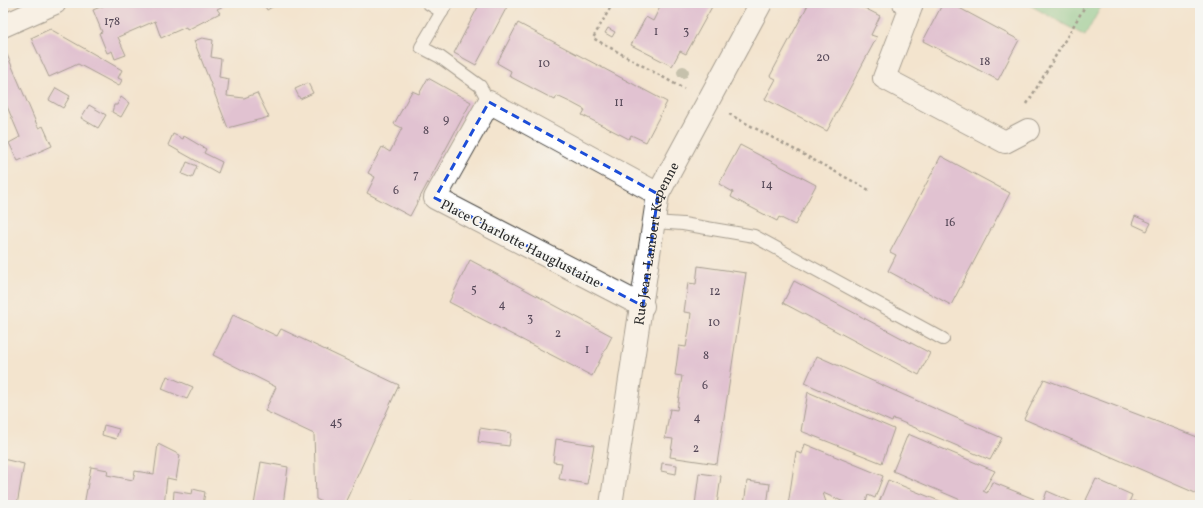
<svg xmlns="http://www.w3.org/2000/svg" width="1203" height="508" viewBox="0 0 1203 508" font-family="Vollkorn,serif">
	<rect width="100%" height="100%" fill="#f6f6f2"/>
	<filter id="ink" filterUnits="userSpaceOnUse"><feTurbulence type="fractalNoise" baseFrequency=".025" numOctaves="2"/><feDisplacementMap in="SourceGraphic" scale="8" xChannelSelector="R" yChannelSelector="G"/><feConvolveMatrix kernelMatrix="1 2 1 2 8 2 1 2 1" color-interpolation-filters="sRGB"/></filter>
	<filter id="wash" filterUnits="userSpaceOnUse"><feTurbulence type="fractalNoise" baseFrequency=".012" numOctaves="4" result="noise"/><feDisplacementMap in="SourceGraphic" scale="16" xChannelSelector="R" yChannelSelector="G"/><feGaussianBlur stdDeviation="0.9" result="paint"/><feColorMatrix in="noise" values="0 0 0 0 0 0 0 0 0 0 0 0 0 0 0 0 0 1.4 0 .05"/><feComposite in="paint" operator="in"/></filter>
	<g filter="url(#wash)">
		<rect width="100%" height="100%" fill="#f3e4ce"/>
		<path fill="#74c98d" stroke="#507a5c" d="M1026 3H1103L1085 36Z"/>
		<g id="blocks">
			<g fill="#cc99d5">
				<path d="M110 3H230L217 9 220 13 187 30 186 27 161 38 155 21 118 37 126 55 115 59 112 51 107 53 99 33 102 32 93 10Z"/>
				<path d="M263 3H279L267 10Z"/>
				<path d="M480 3H509L476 65 454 53Z"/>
				<path d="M662 3H714L686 54 680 51 672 66 631 45 646 17 653 21Z"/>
				<path d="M809 3H855L880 16 871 35 877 37 827 131 765 99 776 79 770 76Z"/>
				<path d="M943 3H950L1019 40 998 80 923 41Z"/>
				<path d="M518 23 667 102 646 142 631 135 629 139 582 115 585 110 572 103 557 96 555 100 509 76 511 71 497 63Z"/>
				<path d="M608 28 615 32 612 37 605 33Z"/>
				<path d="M50 29 122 70 118 78 122 80 119 86 78 64 49 77 31 38Z"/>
				<path d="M202 38 213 40 211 57 221 59 219 77 229 79 227 96 244 98 257 93 269 117 228 128 194 41Z"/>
				<path d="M3 50H5L37 125 39 128 43 126 52 146 18 161 9 143 20 137 3 97Z"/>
				<path d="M428 78 471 102 410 216 367 193 375 177 368 173 382 147 390 152 402 128 394 124 412 91 419 94Z"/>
				<path d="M308 83 313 93 300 99 295 89Z"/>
				<path d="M56 88 70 96 63 108 49 100Z"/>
				<path d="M121 97 129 103 121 117 112 112 114 105H117Z"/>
				<path d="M89 105 106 115 98 128 81 118Z"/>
				<path d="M173 134 183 139 184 136 206 149 204 153 222 162 218 173 168 145Z"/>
				<path d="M740 145 816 185 795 225 779 217 777 221 731 197 733 192 719 184Z"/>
				<path d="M941 156 1010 193 951 305 888 271 896 255 890 252Z"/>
				<path d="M187 162 197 166 192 178 182 174Z"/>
				<path d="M1135 216 1151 223 1147 231 1132 224Z"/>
				<path d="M470 260 612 336 592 376 449 302Z"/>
				<path d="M698 266 746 273 717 464 670 457 673 439 665 438 670 409 677 410 682 376 675 375 679 346 686 347 689 330 691 313 684 312 688 283 696 284Z"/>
				<path d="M794 281 930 353 919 375 783 303Z"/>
				<path d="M233 315 277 336 281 329 399 385 344 505H320L322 502 316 499 314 434 265 411 276 387 213 355Z"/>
				<path d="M817 356 904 395 1002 438 990 460 897 420 893 419 892 422 805 383Z"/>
				<path d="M167 376 193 387 187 399 162 389Z"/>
				<path d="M1044 379 1200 438V495L1024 419Z"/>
				<path d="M808 392 894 429 882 463 801 431Z"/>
				<path d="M104 425 119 429 116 439 102 435Z"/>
				<path d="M480 428 511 433 509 446 478 442Z"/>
				<path d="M908 434 995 471 983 491 987 493 992 482 1034 499 1031 505H969L970 504 893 471Z"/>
				<path d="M556 439 594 445 587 484 559 479 562 463 553 462Z"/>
				<path d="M158 444 180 455 176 480 167 478 164 505H84L91 467 108 470 107 475 133 480 135 471 154 474Z"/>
				<path d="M805 444 883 476 875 498 868 495 865 505H851L823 493 827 505H788L796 452 802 454Z"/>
				<path d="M3 459 24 464 17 505H3Z"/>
				<path d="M261 462 288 467 283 505H254Z"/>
				<path d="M662 463 677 465 676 474 661 471Z"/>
				<path d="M699 473 721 476 717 505H695Z"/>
				<path d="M1096 479 1132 495 1128 505H1097L1086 500Z"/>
				<path d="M888 480 949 505H878Z"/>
				<path d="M747 481 770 484 767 505H744Z"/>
				<path d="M193 489 205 492 203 505H173L174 491 192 494Z"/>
				<path d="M1047 491 1079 505H1042Z"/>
				<path d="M1133 501 1144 505H1131Z"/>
				<path d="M410 502 418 503 417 505H410Z"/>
			</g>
		</g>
	</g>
	<g filter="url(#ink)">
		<use href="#blocks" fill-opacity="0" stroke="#494743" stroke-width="1"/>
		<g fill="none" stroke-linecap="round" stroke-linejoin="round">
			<g stroke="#494743" stroke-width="14">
				<g id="lane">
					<path d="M428 3 442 12"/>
					<path d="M447 3 421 47 440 57 480 86 489 102"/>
					<path d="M654 222 683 224 754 236 943 339"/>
				</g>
			</g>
			<g stroke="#494743" stroke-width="24">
				<g id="street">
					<path d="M904 3 911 7 884 78 1005 142 1028 130"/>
					<path d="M3 26 55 3"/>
					<path d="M643 306 435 198 489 102 658 194"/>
					<path id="s1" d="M611 505 658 194 761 3"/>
				</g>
			</g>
			<g stroke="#494743" stroke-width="2.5" stroke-dasharray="3 3" stroke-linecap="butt">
				<path d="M613 3 593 38 684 89"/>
				<path d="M1027 104 1087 3"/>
				<path d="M729 114 869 190"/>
			</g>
			<use href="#lane" stroke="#fff" stroke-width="12"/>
			<use href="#street" stroke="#fff" stroke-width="22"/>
		</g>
		<circle fill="#919884" cx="683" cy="72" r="6"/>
	</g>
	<path d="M0 0H1203V508H0ZM489 102 658 194 643 306 435 198Z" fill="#f3e4ce" fill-opacity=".55" fill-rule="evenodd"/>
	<path fill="none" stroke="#1d4ed8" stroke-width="3" stroke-dasharray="8 5" stroke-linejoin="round" d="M489 102 658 194 643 306 435 198Z"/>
	<g text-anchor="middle" stroke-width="3" stroke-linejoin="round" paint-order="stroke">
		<g font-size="12" fill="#534656">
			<text x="112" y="25">178</text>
			<text x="656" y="35">1</text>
			<text x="686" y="35">3</text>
			<text x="823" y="61">20</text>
			<text x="985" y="65">18</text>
			<text x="544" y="67">10</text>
			<text x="619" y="106">11</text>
			<text x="446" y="123">9</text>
			<text x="426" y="134">8</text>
			<text x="416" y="178">7</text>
			<text x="767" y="188">14</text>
			<text x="396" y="194">6</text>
			<text x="950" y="226">16</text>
			<text x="474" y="293">5</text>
			<text x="715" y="295">12</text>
			<text x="502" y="308">4</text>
			<text x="530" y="322">3</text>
			<text x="714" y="326">10</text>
			<text x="558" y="337">2</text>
			<text x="587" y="353">1</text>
			<text x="706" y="359">8</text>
			<text x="705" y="389">6</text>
			<text x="697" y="421">4</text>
			<text x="336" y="426">45</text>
			<text x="696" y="452">2</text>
		</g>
		<g font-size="14" fill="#2b2b2b" stroke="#f6f6f2">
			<text transform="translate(521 243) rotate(27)" y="5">Place Charlotte Hauglustaine</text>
			<text dy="5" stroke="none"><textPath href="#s1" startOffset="266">Rue Jean-Lambert Kepenne</textPath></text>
		</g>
	</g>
	<rect width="1203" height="508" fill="none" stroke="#f6f6f2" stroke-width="16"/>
</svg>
